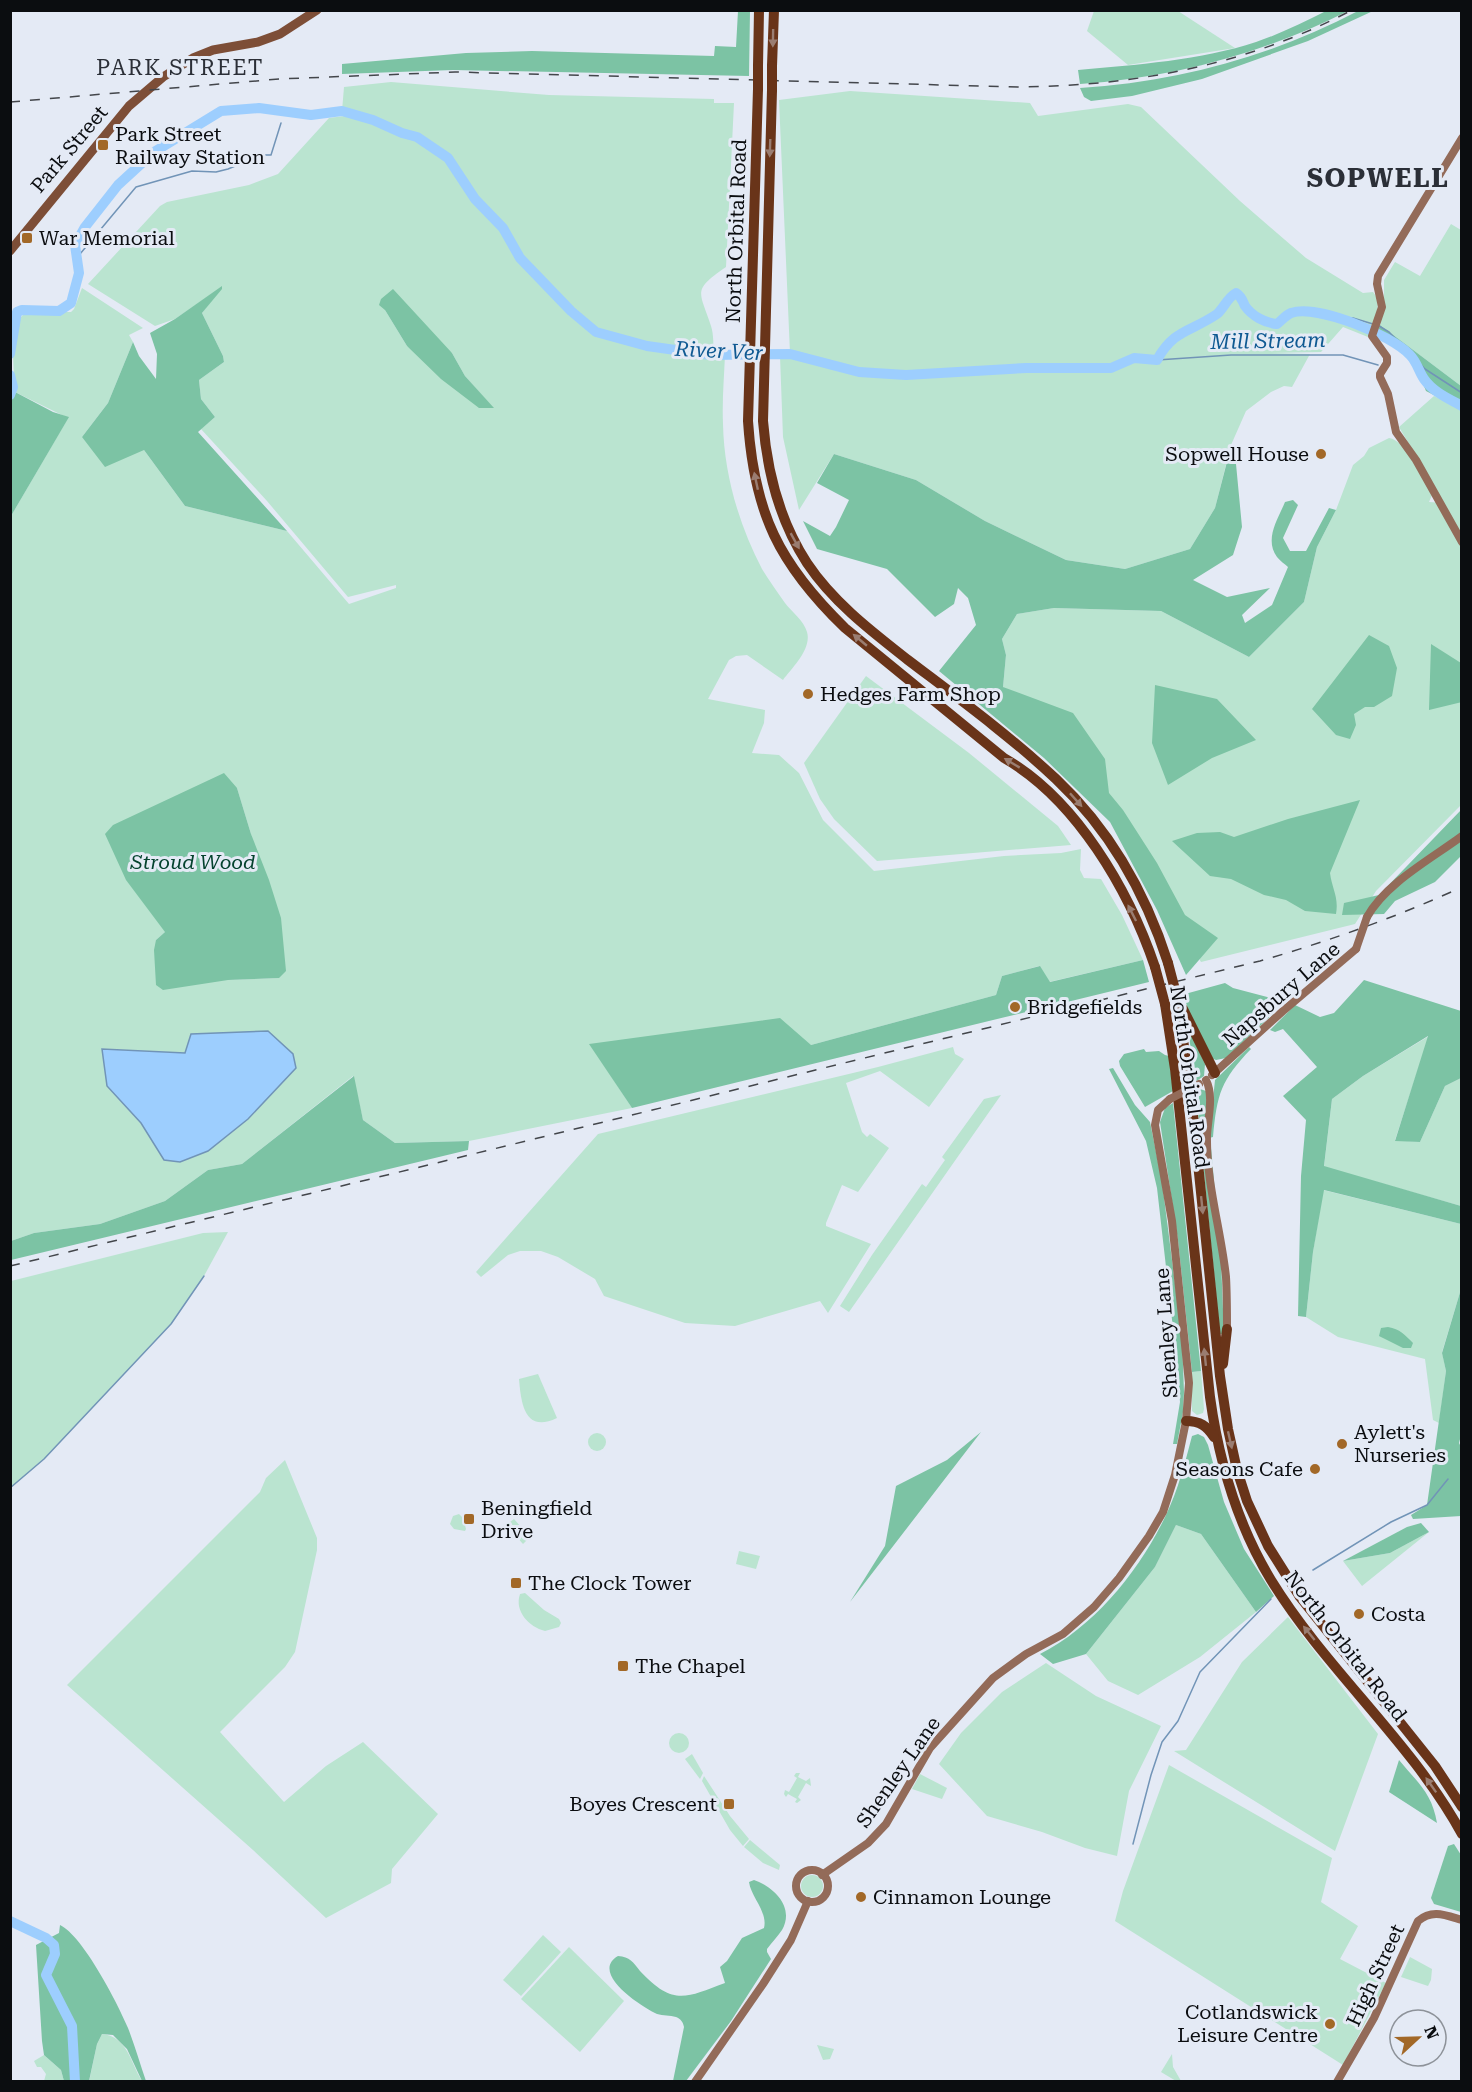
<svg xmlns="http://www.w3.org/2000/svg" width="1472" height="2092" viewBox="0 0 1472 2092" font-family="'Roboto Serif',serif">
	<rect width="100%" height="100%" fill="#e4eaf5"/>
	<g fill="#bae4d0" fill-rule="evenodd">
		<path d="M1094 11H1178L1235 48 1128 65 1087 31Z"/>
		<path d="M391 82 549 95 714 99V103H734L726 267C691 291 700 291 711 326 714 335 713 346 714 355H725C724 378 722 401 723 424 724 474 739 525 762 569 769 580 777 592 785 603 792 612 804 621 807 632 812 649 792 668 783 680L747 655 736 656 729 660 708 699 765 710 764 723 752 753 779 755 799 773 823 820 874 871 1004 856 1061 853 1081 849 1080 870 1084 878 1101 879 1122 915 1143 960 1049 982 1039 966 1002 976 996 995 811 1045 590 1044 632 1108 469 1141 395 1143 363 1120 353 1076 242 1164 208 1170 165 1201 100 1224 34 1233 11 1241V516L68 418 15 392C15 373 6 323 27 312H71L74 309 82 288 143 328 129 335 133 342 108 403 82 437 144 450 185 506 287 531 349 604 396 588V585L348 597 267 501 201 429 215 417 201 399 199 380 224 362 223 356 202 313 222 287 175 319 155 326 88 284 160 206 167 202 249 185 278 174 329 118 352 115 342 111 344 87ZM385 310 452 353 465 376 493 408 407 346ZM237 788 251 834 279 978 228 980 156 940 165 932ZM102 1049 185 1053 293 1054 296 1068 248 1119 164 1160 141 1123 107 1086Z"/>
		<path d="M850 91 1030 103 1038 116 1128 104 1141 107 1240 201 1306 258 1363 293 1373 292C1384 305 1373 322 1368 337L1343 327 1321 352 1271 353 1310 354 1292 387 1284 386 1271 392 1246 411 1231 445 1215 508 1190 549 1125 569 1066 560 985 521 916 480 834 454 799 510 783 437 780 356 790 353 779 100Z"/>
		<path d="M1451 224 1461 230V386L1380 325 1384 302V280L1395 262 1420 276Z"/>
		<path d="M1434 396 1461 409V805L1376 891 1355 924 1201 962 1119 817 1003 687 1006 655 1002 639 1017 614 1054 608 1161 611 1249 657 1304 602 1317 547 1336 510 1353 465 1364 456 1369 448 1389 438C1406 440 1424 481 1432 495L1429 502 1444 503 1399 427Z"/>
		<path d="M866 676 969 753 1058 826 1071 845 877 861 834 819 820 799 804 763Z"/>
		<path d="M1429 1036 1395 1140 1420 1142 1445 1086 1461 1078V1206L1324 1167 1332 1099 1363 1076Z"/>
		<path d="M953 1047 955 1054 964 1059 929 1107 880 1071 846 1083 862 1132 867 1137 870 1134 889 1148 858 1192 842 1185 826 1223V1226L871 1244 828 1313 820 1301 735 1326 685 1323 604 1296 595 1279 558 1257 541 1251H520L508 1255 481 1277 476 1272 598 1134 878 1067Z"/>
		<path d="M1001 1095 849 1312 840 1306 872 1255 922 1184 926 1187 945 1160 942 1157 984 1099Z"/>
		<path d="M1323 1190 1461 1224V1289L1442 1352 1446 1371 1439 1423 1433 1420 1425 1359 1338 1337 1306 1317 1313 1252Z"/>
		<path d="M228 1232 204 1276 171 1324 44 1459 11 1488V1281L203 1233Z"/>
		<path d="M1201 1371 1204 1409 1203 1413 1197 1415 1192 1411V1372Z"/>
		<path d="M538 1374 557 1418C524 1434 521 1402 519 1379Z"/>
		<circle cx="597" cy="1442" r="9"/>
		<path d="M285 1460 317 1538V1550L295 1652 285 1667 220 1732 284 1802 326 1766 363 1742 438 1814 392 1869 391 1883 326 1918 253 1850 67 1685 260 1492 266 1478Z"/>
		<path d="M459 1514 463 1518 466 1529 465 1531 454 1529 450 1524 453 1516Z"/>
		<path d="M514 1519 528 1535V1539L523 1544 506 1525Z"/>
		<path d="M1176 1525 1201 1534 1256 1612 1200 1657 1138 1695 1108 1681 1086 1654 1155 1567Z"/>
		<path d="M1429 1532 1362 1586 1343 1561 1390 1553Z"/>
		<path d="M739 1551 760 1556 756 1569 736 1564Z"/>
		<path d="M525 1593 544 1610 559 1619 561 1623 559 1627 545 1631C529 1627 514 1611 520 1594Z"/>
		<path d="M1288 1617 1378 1734 1335 1851 1174 1751 1186 1750 1242 1662Z"/>
		<path d="M1046 1663 1096 1696 1161 1726 1129 1791 1117 1856 1085 1848 1042 1832 987 1816 939 1764 961 1733 1002 1692Z"/>
		<circle cx="679" cy="1743" r="10"/>
		<path d="M692 1754 703 1773 700 1779 685 1759Z"/>
		<path d="M1169 1765 1332 1858 1321 1902 1358 1926 1340 1959 1386 1983 1343 2065 1115 1921 1123 1891Z"/>
		<path d="M796 1773H800L798 1777 806 1781 810 1778 811 1786 806 1783 798 1797 801 1800 797 1803 795 1802 797 1799 788 1794 786 1797 784 1794 785 1790 789 1792 797 1778 794 1776Z"/>
		<path d="M920 1774 947 1788 942 1799 912 1789Z"/>
		<path d="M704 1776 730 1816 749 1839 743 1846 730 1830 702 1781Z"/>
		<path d="M750 1840 780 1865 779 1870 763 1863 744 1847Z"/>
		<circle cx="812" cy="1886" r="11"/>
		<path d="M543 1935 561 1952 521 1996 503 1980Z"/>
		<path d="M569 1947 624 2001 580 2052 521 1999Z"/>
		<path d="M1410 1957 1432 1969 1431 1980 1428 1986 1401 1977Z"/>
		<path d="M102 2034C128 2037 130 2062 142 2081L89 2082 97 2044Z"/>
		<path d="M817 2045 834 2049 830 2059 823 2060Z"/>
		<path d="M1172 2054 1173 2067 1181 2081H1176L1161 2072Z"/>
		<path d="M44 2055 61 2070 64 2081H44L46 2074 41 2067H37L34 2061Z"/>
	</g>
	<g fill="#7cc3a4">
		<path d="M1328 10 1348 11C1265 53 1173 78 1080 84L1078 70C1135 65 1202 60 1256 42 1280 34 1304 22 1328 10Z"/>
		<path d="M738 11H750L749 76 453 70 342 74V64L466 53 532 51 714 56 715 46 736 47Z"/>
		<path d="M1358 11H1373L1308 41 1202 79 1132 96 1091 101 1084 97 1080 88C1178 82 1272 56 1358 11Z"/>
		<path d="M222 286V289L202 313 223 356 224 362 199 380 201 399 215 417 198 432 287 531 185 506 144 450 105 467 82 437 108 403 133 342 139 356 156 379 157 354 150 333 175 319Z"/>
		<path d="M393 289 452 353 465 376 494 408H479L441 379 407 346 385 310 379 305 381 299Z"/>
		<path d="M1380 325 1461 386V409L1426 391C1419 373 1413 358 1397 347 1390 342 1382 340 1377 333Z"/>
		<path d="M15 392 53 412 69 417 11 516 10 400Z"/>
		<path d="M834 454 916 480 985 521 1066 560 1125 569 1190 549 1215 508 1228 458 1236 464 1242 527 1233 555 1193 580 1227 597 1270 588 1242 615 1245 623 1272 605 1288 567C1285 564 1280 561 1277 557 1264 539 1278 519 1285 502L1293 500 1298 505 1283 538 1290 551H1306L1329 508 1336 510 1317 547 1304 602 1249 657 1161 611 1054 608 1017 614 1002 639 1006 655 1003 687 1073 713 1105 759 1109 793 1123 810 1157 863 1185 915 1218 938 1186 975 1157 910 1110 822 1044 758 939 671 976 625 968 598 958 588 954 604 935 617 887 569 817 549 803 521 830 536 836 527 849 500 817 483Z"/>
		<path d="M1369 635 1389 646 1397 668 1392 696 1374 707H1365L1354 714 1356 725 1350 739 1336 735 1312 709Z"/>
		<path d="M1431 644 1461 663 1462 702 1429 710Z"/>
		<path d="M1155 685 1217 699 1256 740 1212 758 1168 785 1152 743Z"/>
		<path d="M224 773 237 788 251 834 269 880 281 918 286 971 279 978 228 980 163 990 156 985 154 950 156 940 165 932 126 880 105 834 113 825Z"/>
		<path d="M1360 800 1330 873C1332 889 1339 897 1336 914L1305 911 1286 900 1264 895 1231 879 1210 876 1172 841 1197 833 1220 832 1234 837 1288 819Z"/>
		<path d="M1461 810V856L1435 882 1395 901 1384 914 1342 915 1344 903 1379 895Z"/>
		<path d="M1143 960 1149 982 632 1108 589 1044 780 1018 811 1045 996 995 1002 976 1040 966 1050 982Z"/>
		<path d="M1364 980 1461 1011V1078L1445 1086 1420 1142 1395 1141 1428 1036 1363 1076 1332 1099 1324 1166 1461 1206V1224L1324 1190 1313 1252 1306 1317 1298 1316 1301 1176 1306 1120 1283 1096 1317 1067 1283 1029 1275 1032 1270 1030 1295 1005 1320 1017 1334 1013Z"/>
		<path d="M1225 983 1233 988 1271 998 1276 1011 1226 1058 1216 1060 1211 1058C1201 1038 1186 1016 1185 994Z"/>
		<path d="M1188 1028 1205 1064 1204 1076 1195 1082Z"/>
		<path d="M1249 1047 1251 1049C1221 1080 1217 1094 1213 1137L1209 1138 1215 1080Z"/>
		<path d="M1144 1049 1146 1052 1159 1051 1165 1055 1169 1056 1173 1091 1145 1107 1120 1066 1119 1061 1124 1054Z"/>
		<path d="M1113 1068 1135 1105 1150 1122 1162 1182 1182 1338 1184 1392 1183 1412 1177 1444H1173L1180 1402 1174 1337 1157 1188 1146 1141 1109 1069Z"/>
		<path d="M354 1076 363 1120 395 1143 469 1141 468 1150 11 1260V1241L34 1233 100 1224 165 1201 208 1170 242 1164Z"/>
		<path d="M1200 1089 1206 1091 1221 1260 1224 1334H1220L1196 1092Z"/>
		<path d="M1173 1103 1201 1371 1192 1372 1178 1240 1160 1122 1165 1108Z"/>
		<path d="M1461 1289 1462 1431 1459 1443 1462 1449 1461 1516 1413 1519 1411 1515 1427 1505 1446 1371 1442 1353Z"/>
		<path d="M1388 1327C1400 1329 1405 1335 1413 1343L1411 1348H1403L1379 1336 1381 1328Z"/>
		<path d="M981 1432 850 1602 885 1546 896 1486 947 1460Z"/>
		<path d="M1198 1434 1204 1437 1208 1445 1224 1502 1244 1549 1274 1596 1256 1612 1201 1534 1176 1525 1155 1567 1086 1654 1053 1664 1040 1654C1095 1626 1140 1570 1166 1515 1178 1490 1185 1463 1192 1436Z"/>
		<path d="M1421 1523 1429 1532 1390 1553 1343 1561 1407 1527Z"/>
		<path d="M1399 1760C1418 1783 1432 1793 1437 1823L1389 1792Z"/>
		<path d="M1454 1844 1461 1855V1912L1434 1904 1431 1898 1448 1846Z"/>
		<path d="M754 1880C774 1887 795 1907 782 1930 778 1936 772 1942 767 1949V1952L771 1959 731 2021 686 2081H673L684 2027C683 2022 681 2019 676 2017 670 2015 663 2016 657 2014 642 2007 589 1973 618 1956 630 1957 633 1962 640 1971 673 2006 685 1998 725 1983L720 1967 727 1961 742 1938 764 1928C768 1912 751 1897 749 1882Z"/>
		<path d="M60 1925C83 1936 118 2004 128 2028 135 2046 140 2064 146 2081H142L127 2049 113 2035 102 2034 97 2044 89 2081H64L61 2070 44 2055 42 2041 36 1945 59 1933Z"/>
	</g>
	<path fill="#9dcefe" stroke="#7194b7" stroke-width="1.5" d="M268 1031 293 1054 296 1068 248 1119 208 1151 180 1162 164 1160 141 1123 107 1086 102 1049 185 1053 191 1034Z"/>
	<g fill="none" stroke-linecap="round" stroke-linejoin="round">
		<g stroke="#7194b7" stroke-width="1.5">
			<path d="M79 273 80 254 136 187 192 171 216 172 228 169 262 155H271L281 123"/>
			<path d="M1341 318H1353L1373 324"/>
			<path d="M1379 326 1389 332 1425 369 1462 393"/>
			<path d="M1157 360 1231 355H1343L1378 365"/>
			<path d="M10 1488 44 1459 171 1324 204 1276"/>
			<path d="M1313 1570 1391 1522 1427 1505 1448 1479"/>
			<path d="M1133 1844 1151 1775 1162 1742 1178 1721 1200 1672 1271 1599"/>
		</g>
		<g stroke="#9dcefe" stroke-width="10">
			<path d="M10 354 17 312 22 310 59 311 71 303 79 273 75 245 85 227 118 185 154 152 221 111 259 108 311 115 342 111 373 120 402 133 417 137 448 158 475 199 503 228 520 258 571 311 596 332 647 346 711 355 790 354 859 372 906 375 1026 368H1111L1134 358 1157 360C1174 329 1191 332 1217 314 1224 308 1227 298 1236 293 1242 297 1242 300 1245 306 1252 316 1265 323 1277 324 1281 321 1286 315 1291 313 1318 304 1391 335 1410 355 1417 362 1419 372 1424 379 1433 392 1449 399 1462 406"/>
			<path d="M10 375 13 387 10 395"/>
			<path d="M10 1921 46 1938 54 1945 55 1954 46 1975 72 2026 75 2082"/>
		</g>
		<g stroke="#936b59" stroke-width="8">
			<path d="M1462 138 1378 276 1377 284 1382 307 1372 336 1387 357V363L1380 374V377L1388 394 1396 432 1416 460 1462 542"/>
			<path d="M1367 917C1386 883 1431 859 1462 836"/>
			<path d="M1212 1075 1283 1011 1356 949"/>
			<path d="M1206 1080C1214 1096 1208 1117 1207 1135 1206 1183 1221 1230 1226 1277 1227 1295 1227 1312 1227 1329"/>
			<circle cx="812" cy="1886" r="16"/>
			<path d="M822 1875 868 1843 886 1824 930 1748 993 1678 1026 1654 1063 1634 1094 1607 1119 1578 1149 1536 1163 1512 1175 1475 1186 1421 1189 1383 1172 1221 1155 1125 1158 1110 1170 1099"/>
			<path d="M695 2082 763 1984 791 1940 808 1901"/>
			<path d="M1337 2082 1374 2018 1418 1921C1432 1909 1445 1915 1462 1920"/>
		</g>
		<path stroke="#7d4e37" stroke-width="9" d="M10 251 129 106 163 77 193 58 213 50 258 42 280 34 317 10"/>
		<g stroke="#693419" stroke-width="10">
			<path d="M758 66 759 10"/>
			<path d="M772 66 774 10"/>
			<path d="M758 89 748 421C754 513 779 564 845 628L1004 758C1076 799 1129 890 1155 967"/>
			<path d="M772 90 763 421C767 472 779 520 807 563 833 602 871 631 908 660 958 698 1010 736 1056 779 1109 829 1146 894 1168 963"/>
			<path d="M1178 1001 1193 1115 1220 1376 1228 1429 1237 1470 1247 1501 1268 1546 1300 1597 1435 1766 1462 1807"/>
			<path d="M1165 1004 1175 1069 1210 1397C1219 1462 1237 1524 1271 1580 1327 1671 1411 1741 1462 1834"/>
			<path d="M1183 1009 1215 1073"/>
			<path d="M1223 1364 1227 1329"/>
			<path d="M1186 1421C1200 1421 1207 1426 1214 1437"/>
		</g>
		<g stroke="#43464b" stroke-width="1.5" stroke-dasharray="10 10" stroke-linecap="butt">
			<path d="M10 102 279 79 455 72 1018 87C1135 86 1248 65 1352 10"/>
			<path d="M10 1266 420 1167 1260 961C1329 941 1397 917 1462 887"/>
		</g>
		<g stroke="#936b59" stroke-width="8">
			<path d="M1356 949 1367 917"/>
			<path d="M1170 1099 1199 1084"/>
		</g>
		<g stroke="#693419" stroke-width="10">
			<path d="M758 89V66"/>
			<path d="M772 90V66"/>
			<path d="M1168 963 1178 1001"/>
			<path d="M1155 967 1165 1004"/>
		</g>
	</g>
	<defs><path id="oneway-solid" d="M-6-.8H1V-3.2L6.5 0L1 3.2V.8H-6Z" transform="scale(1.5)"/></defs>
	<g fill="#9a7d71">
		<use href="#oneway-solid" transform="translate(773 38) rotate(91)"/>
		<use href="#oneway-solid" transform="translate(770 148) rotate(92)"/>
		<use href="#oneway-solid" transform="translate(756 481) rotate(-102)"/>
		<use href="#oneway-solid" transform="translate(795 541) rotate(61)"/>
		<use href="#oneway-solid" transform="translate(860 640) rotate(-140)"/>
		<use href="#oneway-solid" transform="translate(1012 763) rotate(-149)"/>
		<use href="#oneway-solid" transform="translate(1076 800) rotate(48)"/>
		<use href="#oneway-solid" transform="translate(1132 913) rotate(-117)"/>
		<use href="#oneway-solid" transform="translate(1202 1205) rotate(84)"/>
		<use href="#oneway-solid" transform="translate(1205 1357) rotate(-96)"/>
		<use href="#oneway-solid" transform="translate(1230 1440) rotate(77)"/>
		<use href="#oneway-solid" transform="translate(1309 1633) rotate(-129)"/>
		<use href="#oneway-solid" transform="translate(1431 1785) rotate(-125)"/>
	</g>
	<g fill="#a26827" stroke="#e4eaf5" stroke-width="2">
		<rect x="97" y="139" width="12" height="12" rx="3"/>
		<rect x="21" y="232" width="12" height="12" rx="3"/>
		<circle cx="1321" cy="454" r="6"/>
		<circle cx="808" cy="694" r="6"/>
		<circle cx="1015" cy="1007" r="6"/>
		<circle cx="1342" cy="1444" r="6"/>
		<circle cx="1315" cy="1469" r="6"/>
		<rect x="463" y="1513" width="12" height="12" rx="3"/>
		<rect x="510" y="1577" width="12" height="12" rx="3"/>
		<circle cx="1359" cy="1614" r="6"/>
		<rect x="617" y="1660" width="12" height="12" rx="3"/>
		<rect x="723" y="1798" width="12" height="12" rx="3"/>
		<circle cx="861" cy="1897" r="6"/>
		<circle cx="1330" cy="2024" r="6"/>
	</g>
	<g text-anchor="middle" stroke-width="6" stroke-linejoin="round" paint-order="stroke">
		<g font-size="20" fill="#0b0d10" stroke="#e4eaf5" text-anchor="start">
			<text x="115" y="141">Park Street<tspan x="115" dy="23">Railway Station</tspan></text>
			<text x="39" y="245">War Memorial</text>
			<text x="1309" y="461" text-anchor="end">Sopwell House</text>
			<text x="820" y="701">Hedges Farm Shop</text>
			<text x="1027" y="1014">Bridgefields</text>
			<text x="1354" y="1439">Aylett's<tspan x="1354" dy="23">Nurseries</tspan></text>
			<text x="1303" y="1476" text-anchor="end">Seasons Cafe</text>
			<text x="481" y="1515">Beningfield<tspan x="481" dy="23">Drive</tspan></text>
			<text x="528" y="1590">The Clock Tower</text>
			<text x="1371" y="1621">Costa</text>
			<text x="635" y="1673">The Chapel</text>
			<text x="717" y="1811" text-anchor="end">Boyes Crescent</text>
			<text x="873" y="1904">Cinnamon Lounge</text>
			<text x="1318" y="2019" text-anchor="end">Cotlandswick<tspan x="1318" dy="23">Leisure Centre</tspan></text>
		</g>
		<g font-size="20" fill="#0b0d10" stroke="#e4eaf5">
			<text transform="translate(69 149) rotate(-50)" y="7">Park Street</text>
			<text transform="translate(736 231) rotate(-88)" y="7">North Orbital Road</text>
			<text transform="translate(1281 994) rotate(-41)" y="7">Napsbury Lane</text>
			<text transform="translate(1190 1077) rotate(82)" y="7">North Orbital Road</text>
			<text transform="translate(1166 1333) rotate(-94)" y="7">Shenley Lane</text>
			<text transform="translate(1346 1646) rotate(52)" y="7">North Orbital Road</text>
			<text transform="translate(898 1772) rotate(-55)" y="7">Shenley Lane</text>
			<text transform="translate(1375 1975) rotate(-65)" y="7">High Street</text>
		</g>
		<g font-size="20" font-style="italic" fill="#04422e" stroke="#e4eaf5">
			<text x="193" y="869">Stroud Wood</text>
		</g>
		<g font-size="21" font-style="italic" fill="#0f5992" stroke="#e4eaf5">
			<text transform="translate(1268 341) rotate(-1)" y="7">Mill Stream</text>
			<text transform="translate(719 351) rotate(3)" y="7">River Ver</text>
		</g>
		<g font-size="22" letter-spacing="1.5" fill="#2b2f37" stroke="#e4eaf5">
			<text x="180" y="75">PARK STREET</text>
		</g>
		<g font-size="26" font-weight="bold" letter-spacing="1.5" fill="#2b2f37" stroke="#e4eaf5">
			<text x="1378" y="187">SOPWELL</text>
		</g>
	</g>
	<rect width="1472" height="2092" fill="none" stroke="#0b0d10" stroke-width="24"/>
	<g transform="translate(1418 2038) rotate(68)"><circle r="28" fill="#e4eaf5" stroke="#8d9299" stroke-width="1.5"/>
	<path d="M0-4.5L10 22L0 15L-10 22Z" fill="#a26827"/>
	<text y="-9" font-size="16" font-weight="bold" text-anchor="middle" fill="#0b0d10">N</text>
	</g>
</svg>
